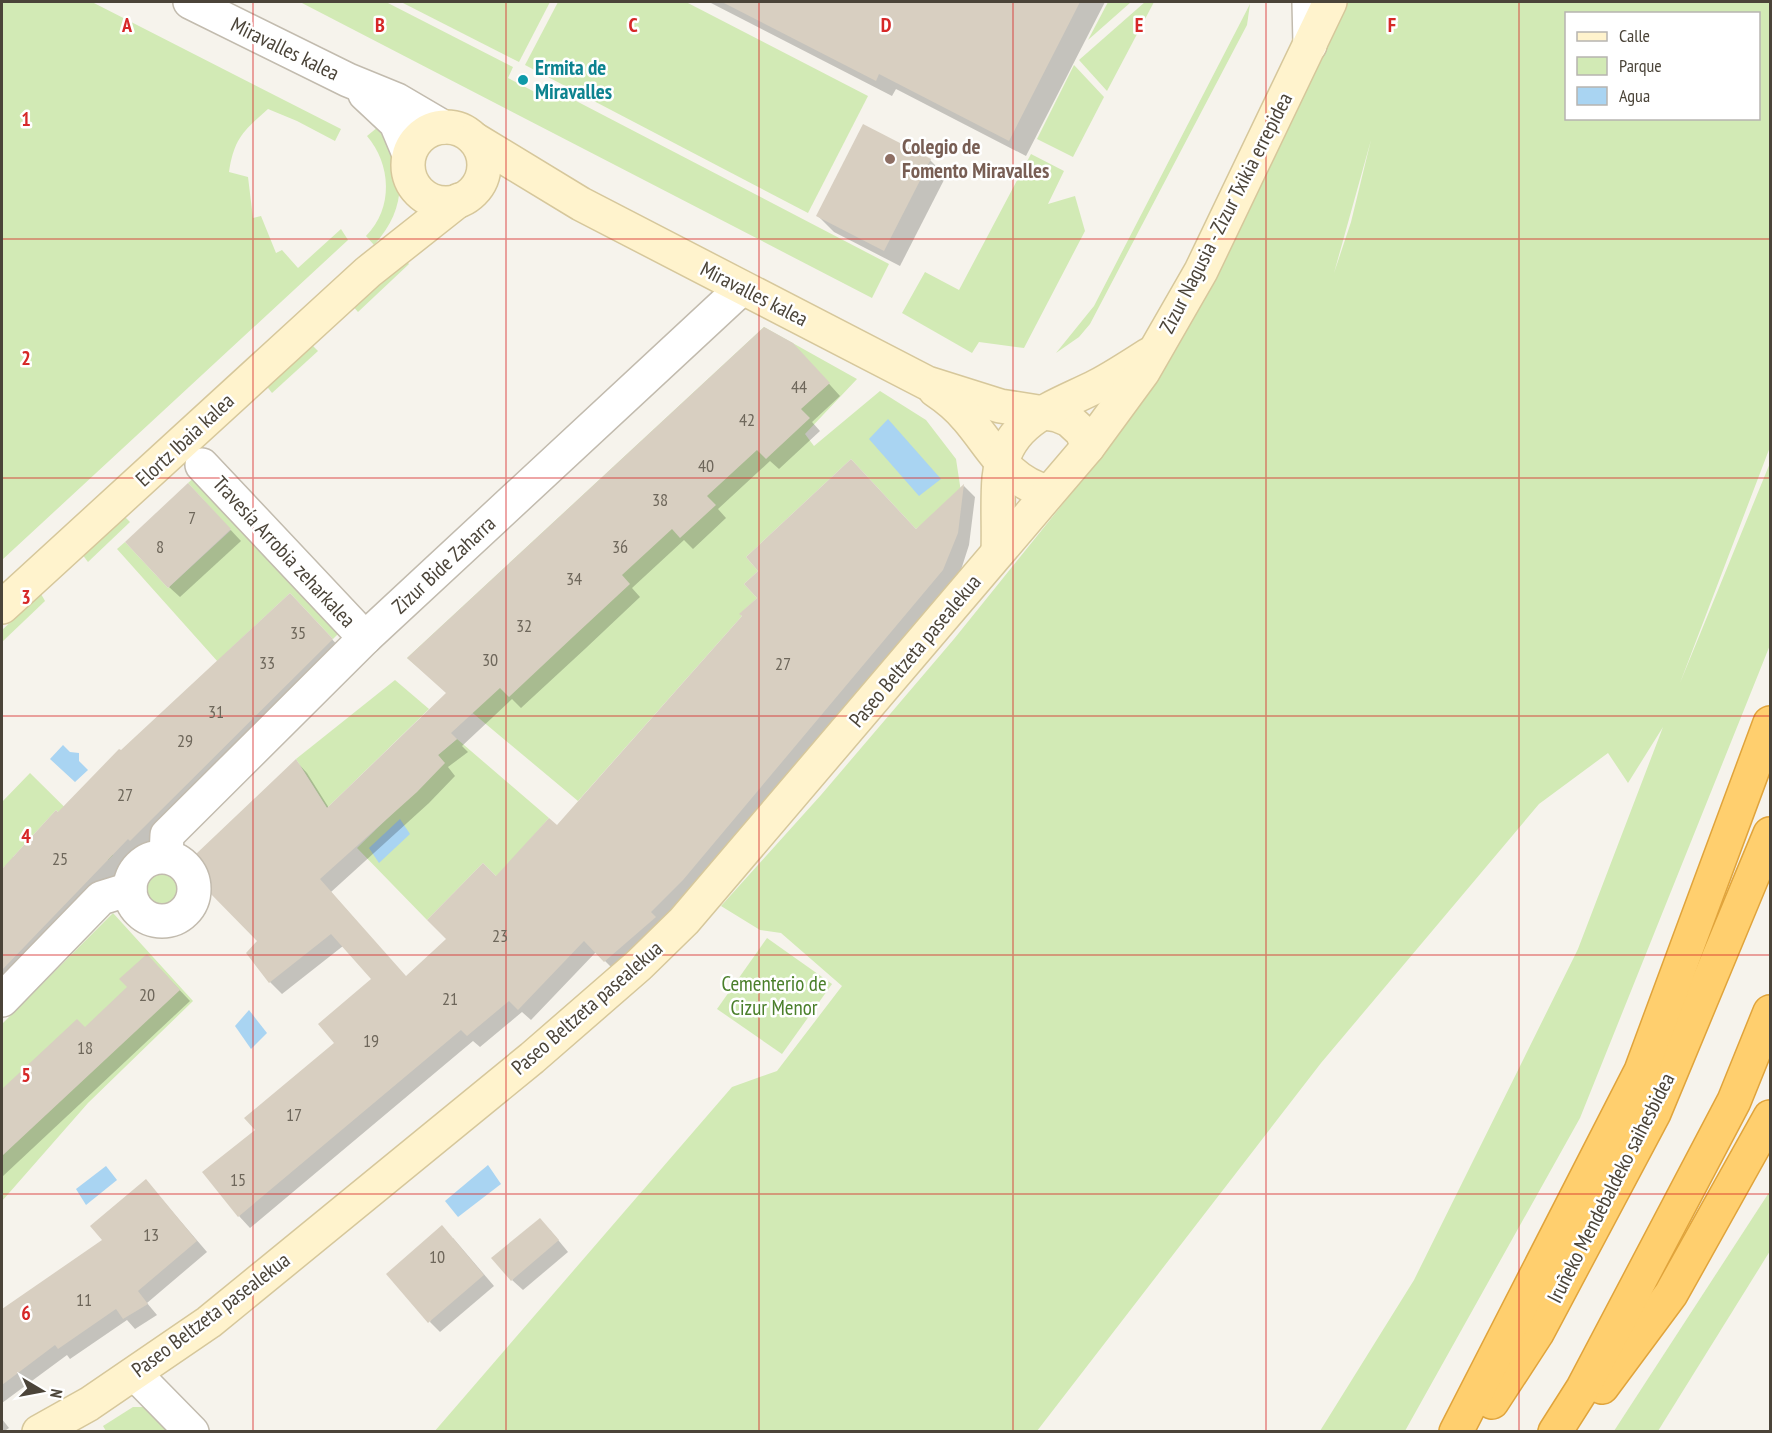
<svg xmlns="http://www.w3.org/2000/svg" width="1772" height="1433" viewBox="0 0 1772 1433" font-family="'PT Sans Narrow',sans-serif">
	<rect width="100%" height="100%" fill="#f6f3ec"/>
	<g fill="#d2eab5" fill-rule="evenodd">
		<path d="M2 2H92L341 129 335 141 297 121 268 109C243 131 234 139 229 172L248 177 253 218 261 216 276 253 282 250 298 268 341 229 348 240 2 560Z"/>
		<path d="M300 2H386L513 67 508 78 552 101 557 91 889 264 872 298Z"/>
		<path d="M401 2H550L519 62Z"/>
		<path d="M558 2H686L868 96 808 213 525 65Z"/>
		<path d="M1108 2H1131L1088 40Z"/>
		<path d="M1145 2H1154L1107 91 1079 60Z"/>
		<path d="M1348 2H1770V447L1680 683 1770 463V645L1580 1118 1405 1431H1320L1414 1280 1578 949 1663 727 1628 783 1608 753 1539 804 1321 1063 1037 1431 434 1432 732 1087 777 1071 842 986 781 933 760 930 721 906 821 795 954 639 1087 474 1161 374ZM1566 14H1758V118H1566ZM1371 140 1351 222 1334 273Z"/>
		<path d="M1250 4 1247 25 1090 324 1079 337 1056 353 1094 306Z"/>
		<path d="M1074 65 1104 97 1073 157 1037 139Z"/>
		<path d="M378 127C406 168 409 206 374 245L366 236C394 208 391 164 367 136Z"/>
		<path d="M1031 154 1064 171 1048 204 1075 196 1085 231 1024 348 979 342 972 353 902 313 925 272 959 290Z"/>
		<path d="M403 257 409 264 358 312 352 305Z"/>
		<path d="M764 327 857 379 805 434 814 446 880 391 926 420 956 459 961 492 916 529 851 459 746 557 758 571 744 584 757 598 740 614 742 616 578 801 407 658Z"/>
		<path d="M310 343 318 351 272 393 265 384Z"/>
		<path d="M197 475 341 631 333 639 290 593 228 651 261 710 117 549 125 542 168 588 231 530 188 483Z"/>
		<path d="M124 516 130 522 88 562 82 554Z"/>
		<path d="M41 594 45 601 2 642V630Z"/>
		<path d="M395 680 429 709 327 808 296 759Z"/>
		<path d="M457 739 549 818 497 877 483 863 427 920 357 848 444 763 438 755Z"/>
		<path d="M30 773 113 855 108 860 56 810 13 857 56 914 5 866 2 869V802Z"/>
		<circle cx="163" cy="890" r="18"/>
		<path d="M113 913 193 1001 88 1103 2 1201V1024Z"/>
		<path d="M767 938 832 984 782 1054 717 1009Z"/>
		<path d="M1770 1191V1251L1658 1431H1614Z"/>
		<path d="M133 1407H144L176 1431H106L103 1426Z"/>
	</g>
	<g fill="#a9d4f2">
		<path d="M888 419 941 479 919 496 869 439Z"/>
		<path d="M63 745 70 752 79 753V761L88 770 75 782 50 759Z"/>
		<path d="M400 819 410 834 379 863 369 848Z"/>
		<path d="M249 1010 267 1033 251 1049 235 1026Z"/>
		<path d="M488 1165 501 1184 458 1217 445 1201Z"/>
		<path d="M106 1166 117 1180 86 1205 76 1189Z"/>
	</g>
	<g fill="#0003">
		<path d="M709 2H1105L1026 156 896 89 892 96Z"/>
		<path d="M930 160 946 176 900 266 834 232 818 216Z"/>
		<path d="M804 356 840 396 812 422 820 431 779 469 770 461 718 509 726 518 693 549 684 540 632 588 640 597 586 648 521 708 512 699 462 746 468 752 448 767 455 776 429 803 331 892 406 978 449 940 496 878 916 530 964 486 975 497 969 545 961 570 943 598 695 891 617 973 596 952 531 1020 522 1012 480 1047 473 1041 250 1228 239 1216 257 1130 336 1043 373 979 343 946 282 994 270 982 259 941 296 761 307 773 329 808Z"/>
		<path d="M199 496 241 541 180 597 169 587Z"/>
		<path d="M301 606 343 651 142 851 140 849 2 991V870L56 812 58 814 121 752Z"/>
		<path d="M158 967 190 1001 2 1177V1105Z"/>
		<path d="M146 1181 207 1252 147 1303 157 1315 135 1329 127 1320 70 1359 67 1355 2 1403V1313L104 1240Z"/>
		<path d="M550 1230 568 1252 523 1290 512 1280Z"/>
		<path d="M453 1238 494 1286 440 1332 430 1322Z"/>
		<path d="M2 1419 9 1428 3 1432H2Z"/>
	</g>
	<g fill="#d8cfc1">
		<path d="M722 2H1080L1009 141 879 74 876 81Z"/>
		<path d="M863 124 931 159 884 251 816 216Z"/>
		<path d="M764 327 793 343 830 383 801 409 810 418 766 459 757 450 707 496 716 505 680 538 672 529 622 575 630 584 574 636 509 697 500 688 451 733 457 739 438 755 445 763 417 792 320 879 406 976 446 939 427 920 483 863 496 876 549 818 557 825 742 616 739 614 757 598 744 584 758 571 746 557 851 459 916 529 964 484 958 533 943 570 683 880 651 912 656 917 604 962 584 941 518 1010 509 1001 467 1036 461 1030 238 1217 202 1172 255 1130 244 1118 334 1043 318 1024 371 979 331 934 269 983 246 953 257 941 207 890 205 875 196 854 296 759 327 808 446 693 407 658Z"/>
		<path d="M188 483 231 529 168 588 125 542Z"/>
		<path d="M290 593 333 639 130 841 128 839 2 970V869L56 810 58 812 119 749 121 750Z"/>
		<path d="M147 954 180 990 2 1156V1089L77 1019 85 1027 127 987 119 979Z"/>
		<path d="M146 1179 197 1241 138 1291 148 1304 123 1319 116 1309 58 1349 55 1345 2 1385V1309L102 1240 90 1226Z"/>
		<path d="M540 1218 559 1240 511 1281 491 1258Z"/>
		<path d="M442 1225 484 1275 428 1323 386 1274Z"/>
	</g>
	<g fill="none" stroke-linecap="round" stroke-linejoin="round">
		<g stroke="#c2bbae" stroke-width="36">
			<g id="street">
				<path d="M190 2 348 80 397 100 443 127"/>
				<path d="M1309 2 1310 45"/>
				<path d="M365 94 396 123 409 154"/>
				<path d="M202 465 365 638"/>
				<path d="M166 856 167 835 365 638 742 288"/>
				<circle cx="162" cy="889" r="32"/>
				<path d="M2 1000 101 898 130 889"/>
				<path d="M135 1374 192 1432"/>
			</g>
		</g>
		<g stroke="#d6c79b" stroke-width="36">
			<g id="secondary">
				<circle cx="446" cy="165" r="38"/>
				<path d="M474 139 581 204 927 383 1000 406 1057 415 1069 420 1082 432 1088 447"/>
				<path d="M935 390C947 398 958 407 967 418 993 448 1006 481 1048 492"/>
				<path d="M998 552C999 528 997 502 999 478 1005 420 1054 408 1097 386 1114 377 1131 366 1148 355"/>
				<path d="M2 607 368 272 459 200"/>
				<path d="M39 1432 89 1404 209 1322 532 1058 639 965 684 921 1088 447 1143 372 1201 271 1330 2"/>
			</g>
		</g>
		<g stroke="#e0a43c" stroke-width="36">
			<g id="highway">
				<path d="M1602 1387 1671 1294 1770 1117"/>
				<path d="M1492 1402 1537 1333 1654 1113 1770 834"/>
				<path d="M1456 1432 1641 1071 1770 723"/>
				<path d="M1555 1432 1583 1388 1734 1101 1770 1012"/>
			</g>
		</g>
		<use href="#street" stroke="#fff" stroke-width="33"/>
		<use href="#secondary" stroke="#fff3cd" stroke-width="33"/>
		<use href="#highway" stroke="#ffcf6e" stroke-width="33"/>
	</g>
	<path fill="none" stroke="#d62828" stroke-width="1.5" stroke-opacity="0.55" d="M253 2V1432M506 2V1432M759 2V1432M1013 2V1432M1266 2V1432M1519 2V1432M2 239H1770M2 478H1770M2 716H1770M2 955H1770M2 1194H1770"/>
	<circle fill="#0f9aa8" stroke="#fff" stroke-width="2" cx="523" cy="80" r="6"/>
	<circle fill="#8d6e63" stroke="#fff" stroke-width="2" cx="890" cy="159" r="6"/>
	<g text-anchor="middle" stroke-width="5" stroke-linejoin="round" paint-order="stroke">
		<g font-size="18" fill="#6e675b">
			<text x="799" y="393">44</text>
			<text x="747" y="426">42</text>
			<text x="706" y="472">40</text>
			<text x="660" y="506">38</text>
			<text x="192" y="524">7</text>
			<text x="160" y="553">8</text>
			<text x="620" y="553">36</text>
			<text x="574" y="585">34</text>
			<text x="524" y="632">32</text>
			<text x="298" y="639">35</text>
			<text x="490" y="666">30</text>
			<text x="267" y="669">33</text>
			<text x="783" y="670">27</text>
			<text x="216" y="718">31</text>
			<text x="185" y="747">29</text>
			<text x="125" y="801">27</text>
			<text x="60" y="865">25</text>
			<text x="500" y="942">23</text>
			<text x="147" y="1001">20</text>
			<text x="450" y="1005">21</text>
			<text x="371" y="1047">19</text>
			<text x="85" y="1054">18</text>
			<text x="294" y="1121">17</text>
			<text x="238" y="1186">15</text>
			<text x="151" y="1241">13</text>
			<text x="437" y="1263">10</text>
			<text x="84" y="1306">11</text>
		</g>
		<g font-size="21" fill="#4b4439" stroke="#fff">
			<text transform="translate(285 49) rotate(26)" y="7">Miravalles kalea</text>
			<text transform="translate(1226 213) rotate(-63)" y="7">Zizur Nagusia - Zizur Txikia errepidea</text>
			<text transform="translate(754 294) rotate(27)" y="7">Miravalles kalea</text>
			<text transform="translate(185 440) rotate(-43)" y="7">Elortz Ibaia kalea</text>
			<text transform="translate(284 552) rotate(47)" y="7">Travesía Arrobia zeharkalea</text>
			<text transform="translate(444 565) rotate(-43)" y="7">Zizur Bide Zaharra</text>
			<text transform="translate(915 651) rotate(-50)" y="7">Paseo Beltzeta pasealekua</text>
			<text transform="translate(587 1008) rotate(-41)" y="7">Paseo Beltzeta pasealekua</text>
			<text transform="translate(1611 1188) rotate(-63)" y="7">Iruñeko Mendebaldeko saihesbidea</text>
			<text transform="translate(211 1315) rotate(-37)" y="7">Paseo Beltzeta pasealekua</text>
		</g>
		<g font-size="21" font-weight="bold" fill="#0d838f" stroke="#fff" text-anchor="start">
			<text x="535" y="75">Ermita de<tspan x="535" dy="24">Miravalles</tspan></text>
		</g>
		<g font-size="21" font-weight="bold" fill="#785e54" stroke="#fff" text-anchor="start">
			<text x="902" y="154">Colegio de<tspan x="902" dy="24">Fomento Miravalles</tspan></text>
		</g>
		<g font-size="21" fill="#4a7f2a" stroke="#fff">
			<text x="774" y="991">Cementerio de<tspan x="774" dy="24">Cizur Menor</tspan></text>
		</g>
	</g>
	<g font-size="20" text-anchor="middle" font-weight="bold" fill="#d62828" stroke="#fff" stroke-width="5" stroke-linejoin="round" paint-order="stroke">
		<text x="127" y="32">A</text>
		<text x="380" y="32">B</text>
		<text x="633" y="32">C</text>
		<text x="886" y="32">D</text>
		<text x="1139" y="32">E</text>
		<text x="1392" y="32">F</text>
		<text x="26" y="126">1</text>
		<text x="26" y="365">2</text>
		<text x="26" y="604">3</text>
		<text x="26" y="843">4</text>
		<text x="26" y="1082">5</text>
		<text x="26" y="1320">6</text>
	</g>
	<rect width="1772" height="1433" fill="none" stroke="#4b4439" stroke-width="6"/>
	<rect x="1565" y="12" width="195" height="108" fill="#ffffff" stroke="#b7b4b0" stroke-width="1.5"/>
	<rect x="1577" y="32" width="30" height="9" fill="#fff3cd" stroke="#b7b4b0" stroke-width="1.5"/>
	<text x="1619" y="42" font-size="18" fill="#4b4439">Calle</text>
	<rect x="1577" y="57" width="30" height="18" fill="#d2eab5" stroke="#b7b4b0" stroke-width="1.5"/>
	<text x="1619" y="72" font-size="18" fill="#4b4439">Parque</text>
	<rect x="1577" y="87" width="30" height="18" fill="#a9d4f2" stroke="#b7b4b0" stroke-width="1.5"/>
	<text x="1619" y="102" font-size="18" fill="#4b4439">Agua</text>
	<g transform="translate(42 1391) rotate(100)" stroke="#ffffff" stroke-width="4.5" paint-order="stroke">
	<path d="M0-4.5L10 22L0 15L-10 22Z" fill="#4b4439"/>
	<text y="-9" font-size="16" font-weight="bold" text-anchor="middle" fill="#4b4439">N</text>
	</g>
</svg>
